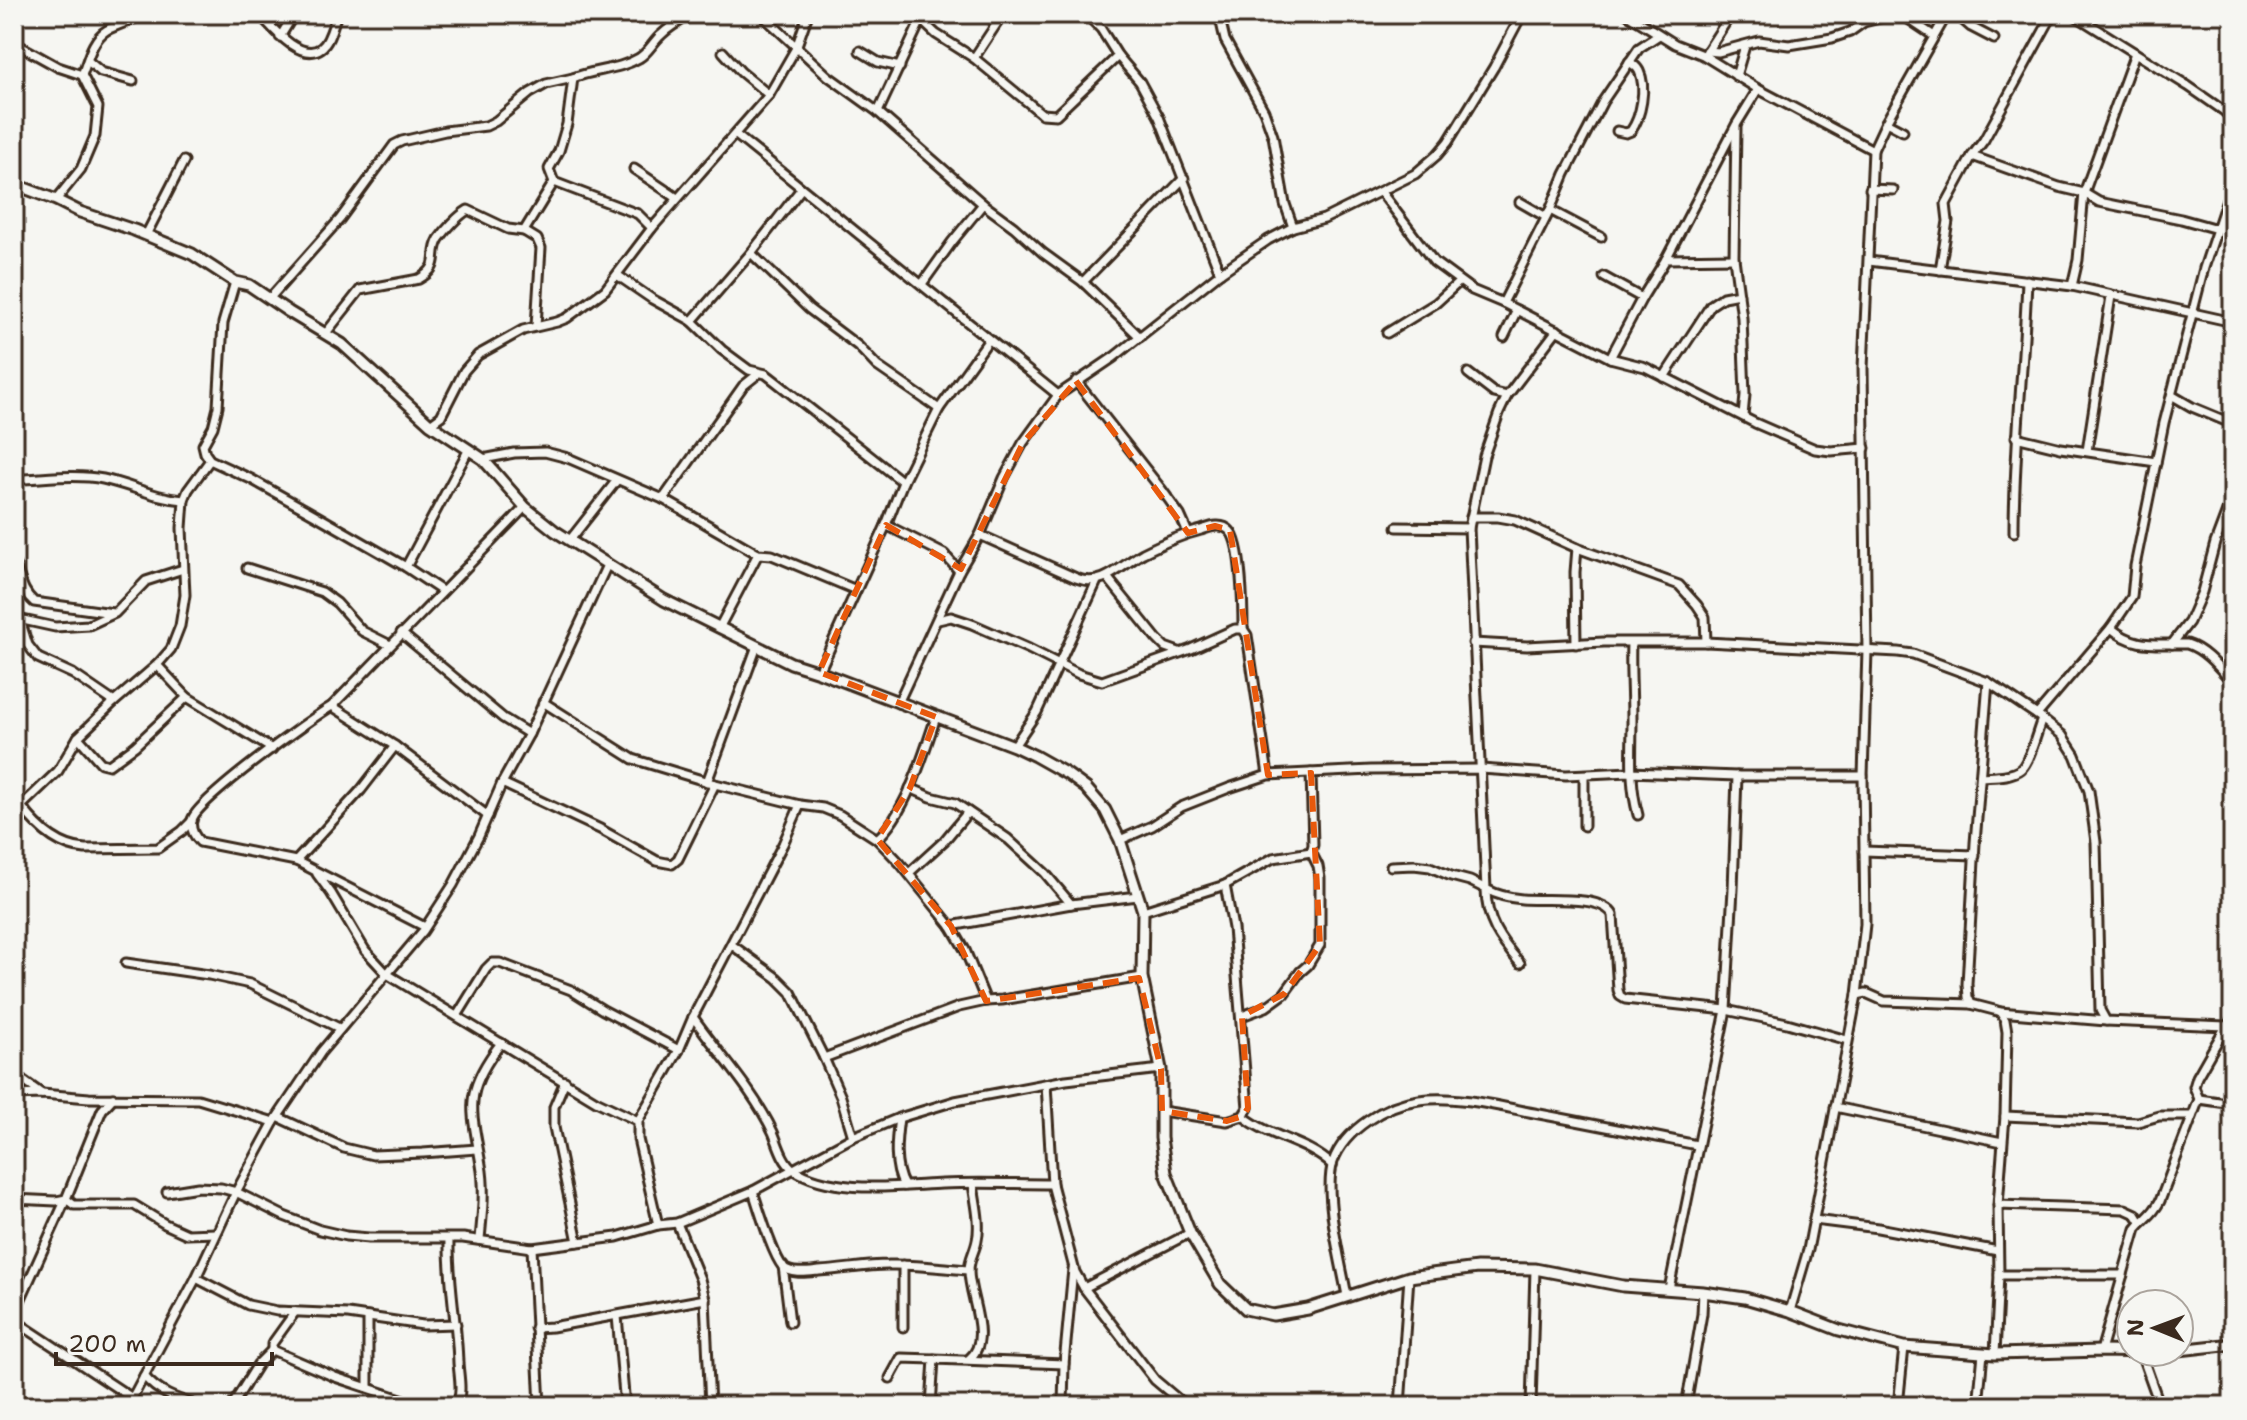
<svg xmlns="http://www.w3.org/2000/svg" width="2247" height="1420" viewBox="0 0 2247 1420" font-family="'Shantell Sans',sans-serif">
	<rect width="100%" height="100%" fill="#f6f6f2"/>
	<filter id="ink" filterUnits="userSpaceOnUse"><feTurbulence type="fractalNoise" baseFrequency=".0125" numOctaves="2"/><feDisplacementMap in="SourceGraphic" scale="16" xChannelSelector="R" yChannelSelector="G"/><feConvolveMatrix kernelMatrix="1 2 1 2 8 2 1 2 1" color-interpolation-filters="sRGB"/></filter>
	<g filter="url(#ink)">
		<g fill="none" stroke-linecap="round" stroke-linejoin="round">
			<g stroke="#3b2a1e" stroke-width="13">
				<g id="minor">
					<path d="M263 14 264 19C275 31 302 62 321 48 330 42 333 24 337 14"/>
					<path d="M761 14 828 76 878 112 983 204 1014 227 1043 253 1083 282 1140 337"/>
					<path d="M921 14V20L927 14"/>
					<path d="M1086 14 1101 29 1118 56 1140 82 1159 117 1220 273"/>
					<path d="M1219 14 1225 40 1264 111 1273 136 1285 204 1293 227"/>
					<path d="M1627 14 1675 44 1703 55 1758 89 1873 150"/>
					<path d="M1901 14 1934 36"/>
					<path d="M1956 14 1971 27 1994 39"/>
					<path d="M2073 14 2188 86 2224 111 2233 120"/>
					<path d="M280 37 294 14"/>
					<path d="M22 47 58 67 82 75 98 107 95 136 81 169 56 200"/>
					<path d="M860 51 878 62 900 67"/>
					<path d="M1707 51 1718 52 1759 41 1789 45 1832 38 1850 32 1864 22 1896 14"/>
					<path d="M723 52 741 72 769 95"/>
					<path d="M1706 53 1731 14"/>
					<path d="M974 58 1003 14"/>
					<path d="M88 61 101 72 133 81"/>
					<path d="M82 75C88 60 92 39 107 30 118 24 132 21 143 14"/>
					<path d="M1736 76 1745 46"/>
					<path d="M878 112 921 20 936 34 974 58 1042 114 1056 115 1118 56"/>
					<path d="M1886 122 1903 131"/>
					<path d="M1736 127 1734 258 1742 318 1745 395 1743 416"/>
					<path d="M1617 131 1626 133 1631 131C1641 117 1647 87 1639 71 1637 67 1633 64 1629 62"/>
					<path d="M736 135 1058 395"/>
					<path d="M1972 156 1984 140 2053 14"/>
					<path d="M634 169 677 198"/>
					<path d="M1870 189 1893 190"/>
					<path d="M1381 192 1434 262 1472 290 1503 303 1610 358 1645 367 1755 423 1815 449 1831 451 1865 448"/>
					<path d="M1520 202 1546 217"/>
					<path d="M1550 210 1601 237"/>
					<path d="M652 228 638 214 554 182 549 169 559 151 567 124 573 78C595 69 619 70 639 58 648 53 653 42 661 35 670 26 681 20 692 14"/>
					<path d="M524 231 537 239 541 248 536 326"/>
					<path d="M146 235 184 161"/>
					<path d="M751 253 809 309 858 346 877 366 939 409"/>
					<path d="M1666 259 1734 258"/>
					<path d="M1869 261 2072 286 2233 322"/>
					<path d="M1940 270 1948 221 1946 204 1972 156 2059 187 2084 193 2099 202 2181 219 2217 229"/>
					<path d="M617 275 652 299 692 321 722 350 749 370 766 374 775 381 903 482"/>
					<path d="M1604 277 1642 298"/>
					<path d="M235 282 223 323 218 407 213 427 203 445 205 453 210 460 251 479 317 516 406 567 442 591"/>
					<path d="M1083 282 1184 178"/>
					<path d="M922 284 952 242 983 204"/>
					<path d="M2072 286 2078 260 2084 193 2135 53"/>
					<path d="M270 298 340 219 394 145 402 141 445 131 486 126 496 121 530 93 546 84 573 78"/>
					<path d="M1503 303 1550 210 1565 174 1603 101 1639 48 1659 35"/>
					<path d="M692 321 751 253 801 189"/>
					<path d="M1557 330 1507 396 1499 413 1484 456 1469 528 1486 889C1497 895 1510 898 1522 899 1545 901 1602 894 1613 915L1618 990 1620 996 1625 999 1726 1010 1787 1023 1847 1040"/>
					<path d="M326 333 360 290 419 279C443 265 429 256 439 239 446 229 458 216 468 210L508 229 524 231 554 182"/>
					<path d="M1387 333 1436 303 1459 282"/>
					<path d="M1504 337 1517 310"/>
					<path d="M1610 358 1642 298 1666 259 1736 125 1758 89"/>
					<path d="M1468 373 1494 393 1507 396"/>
					<path d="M1664 377 1711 305 1723 297 1739 294"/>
					<path d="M1076 381 1162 490 1180 515 1188 533"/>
					<path d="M2173 396 2192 407 2233 424"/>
					<path d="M430 424 441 416 464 371 478 355 523 330 557 322 567 318 605 290 652 228 769 95 796 48 808 14"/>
					<path d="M2016 437 2061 448 2156 462"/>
					<path d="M2087 451 2111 296"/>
					<path d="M483 459 514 453 545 452 568 458 663 499 758 554 772 555 856 590"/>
					<path d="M14 476 15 473 20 479C47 478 77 474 103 479 131 485 155 498 184 500"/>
					<path d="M663 499 743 386 758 374"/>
					<path d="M1471 517H1498L1515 520 1577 548 1679 585 1697 605 1705 617 1706 642"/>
					<path d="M886 525 944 554 959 571"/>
					<path d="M1397 527 1469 528"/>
					<path d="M2014 532C2014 448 2024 364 2027 280"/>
					<path d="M980 535 1076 578C1103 589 1121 565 1143 553 1161 544 1181 535 1201 530 1210 527 1222 522 1230 531 1242 543 1243 610 1243 629"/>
					<path d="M570 540 617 480"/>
					<path d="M14 563C21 577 21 591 34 602L113 613"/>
					<path d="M406 567 469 449"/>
					<path d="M247 568 322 592 337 603 362 631 390 645"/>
					<path d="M1107 577 1157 639 1165 647 1179 652"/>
					<path d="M14 618 55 627 89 625 115 613 146 581 183 569"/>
					<path d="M20 620 28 645 38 658 73 674 114 702"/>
					<path d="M938 620 951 617 972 624 1029 649 1079 674 1102 681 1191 649 1235 629H1243L1247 635 1268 775"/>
					<path d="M719 628 758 554"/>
					<path d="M2111 628C2136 649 2156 643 2187 644 2206 650 2220 669 2233 683"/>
					<path d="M401 633 503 718 529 734"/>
					<path d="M1473 643 1527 646 1604 642H1706L1898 652 1913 654 1988 682 2037 715 2062 735 2075 755 2089 791 2096 842 2100 1010 2106 1021 2226 1026"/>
					<path d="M1631 643C1630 668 1632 694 1632 719 1632 752 1629 782 1638 815"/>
					<path d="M1576 644 1575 572 1577 548"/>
					<path d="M2172 644 2189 622 2202 592 2215 543 2233 495"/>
					<path d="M157 665 187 697 272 749"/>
					<path d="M819 672 886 525 903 482 939 409 988 341"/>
					<path d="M543 702 633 759 715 784 800 805 823 808 840 815 877 839 900 863 951 926 965 950 986 1001"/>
					<path d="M898 703 959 571 980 535 1004 478 1023 443 1058 395 1114 357 1220 273 1268 240 1293 227 1324 219 1415 174 1437 155 1448 142 1494 67 1522 14"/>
					<path d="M2037 715 2111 628 2132 597 2135 566 2164 423 2204 268 2233 181"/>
					<path d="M78 737 101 763 109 765 135 746 187 697"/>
					<path d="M395 746 488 816"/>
					<path d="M1014 746 1037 712 1097 581"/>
					<path d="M1981 777C1993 776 2011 777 2021 769 2030 761 2037 731 2042 719"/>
					<path d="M707 782 757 646"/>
					<path d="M502 783 600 829 657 861 672 864 678 859 715 784"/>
					<path d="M910 788 931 797 955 803 1008 839 1045 873 1071 904"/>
					<path d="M22 807C37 827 59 847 85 849L158 848 182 831 192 821"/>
					<path d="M14 813 58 771 78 737 114 702 157 665 171 649 180 626 185 595 182 528 184 500 188 490 210 460"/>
					<path d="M1584 826V776"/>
					<path d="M877 839C906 814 924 753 936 717"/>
					<path d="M1120 840 1152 826 1181 807 1229 788 1268 775 1371 770 1481 769 1566 775 1630 772 1737 776H1863"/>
					<path d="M1864 851 1975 855"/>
					<path d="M296 861 361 790 395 746 332 706"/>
					<path d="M1391 866 1414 865 1430 867 1451 876 1470 881 1486 889C1486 921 1500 940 1520 963"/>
					<path d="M909 873 944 841 968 812"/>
					<path d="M317 874 331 893 365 950 387 974 596 1101 638 1121"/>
					<path d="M1143 911 1225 885 1273 858 1311 852 1313 845 1311 773"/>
					<path d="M951 926 1071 904 1138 896"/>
					<path d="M425 927 296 861 200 842C194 836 190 829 192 820 196 801 310 719 332 706L525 507"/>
					<path d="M732 945 777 978 791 992 824 1058 841 1097 853 1137"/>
					<path d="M126 963 209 975 250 984 339 1028"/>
					<path d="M1857 995 1866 993 1884 1001 1971 1004 1994 1010 2000 1012 2005 1020 2007 1032 2005 1116 1998 1205 1999 1275 1995 1354"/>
					<path d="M1971 1004 1968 997 1967 984 1975 843 1988 682"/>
					<path d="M2000 1012 2106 1021"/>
					<path d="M457 1016 486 969 492 963H500L571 990 603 1010 679 1050"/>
					<path d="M1242 1016 1266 1007 1284 994 1300 972 1308 965 1320 945V878L1318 866 1311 852"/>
					<path d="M693 1017C719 1054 754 1091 773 1132 778 1143 782 1161 793 1169 833 1195 897 1186 942 1184 978 1182 1015 1184 1052 1184"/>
					<path d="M824 1058 959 1007 986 1001 1002 1000 1142 977"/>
					<path d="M14 1074 42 1094"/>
					<path d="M565 1081 554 1107V1127L578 1242"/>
					<path d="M1046 1084 1052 1184 1075 1272 1084 1288 1155 1380 1186 1406"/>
					<path d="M14 1095 42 1094 89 1098 198 1099 274 1122"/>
					<path d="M2199 1099 2233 1104"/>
					<path d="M1835 1107 2002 1142"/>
					<path d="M1162 1111 1227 1121 1243 1116 1248 1108 1233 928 1225 885"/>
					<path d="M1243 1116C1270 1138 1307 1141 1332 1165"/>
					<path d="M2005 1116 2138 1122 2159 1116H2192"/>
					<path d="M278 1117 344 1148 373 1155 423 1153 477 1149"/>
					<path d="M899 1118C896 1140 893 1166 904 1186"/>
					<path d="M753 1191C759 1209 772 1254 783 1267 792 1275 809 1272 819 1271 842 1270 865 1265 888 1265 915 1264 942 1268 969 1270"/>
					<path d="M167 1192 198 1187 221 1188 236 1192 284 1216 320 1230 346 1236 369 1238H463L532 1248 617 1237 658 1225 677 1223 753 1191 853 1137 899 1118 955 1101 1066 1080 1161 1069"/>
					<path d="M14 1199 56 1201 66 1199 102 1110 113 1098"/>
					<path d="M1998 1205 2125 1209 2136 1214 2141 1222"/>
					<path d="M1814 1220 1878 1228 1998 1251"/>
					<path d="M677 1223 700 1279 705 1299 710 1406"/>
					<path d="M658 1225 638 1139V1121L679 1050 693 1017 783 844 800 805"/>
					<path d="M449 1239C448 1280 457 1322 458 1363 459 1377 463 1393 456 1406"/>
					<path d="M480 1239C482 1217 485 1194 482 1171 473 1111 460 1096 501 1043"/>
					<path d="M532 1248 540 1406"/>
					<path d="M783 1266 790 1322"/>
					<path d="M1999 1275H2123"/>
					<path d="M196 1278 248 1305 277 1311 348 1314 423 1325 456 1324"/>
					<path d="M1084 1288 1190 1233"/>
					<path d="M1669 1289 1726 1010 1733 889 1737 776"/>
					<path d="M1347 1296C1341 1262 1323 1194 1333 1162 1344 1130 1386 1104 1419 1100 1457 1095 1497 1106 1534 1113 1588 1123 1642 1134 1697 1145"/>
					<path d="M1790 1311 1808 1250 1857 995 1865 924 1863 776 1867 651 1863 368 1873 150 1886 122 1947 14"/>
					<path d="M295 1312 272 1344V1350L335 1377 404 1400 432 1406"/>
					<path d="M14 1314 66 1199 74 1205H134L165 1224 187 1234 216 1233"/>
					<path d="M617 1316 625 1406"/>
					<path d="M14 1320 132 1398"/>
					<path d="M903 1327V1265"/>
					<path d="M535 1328 552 1327 705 1299"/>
					<path d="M2101 1351 2136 1229C2145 1217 2151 1218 2160 1201L2199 1099 2194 1087 2197 1077 2226 1026 2233 1020"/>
					<path d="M2141 1353 2160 1406"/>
					<path d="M969 1359C993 1340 968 1295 969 1270 969 1259 975 1251 977 1240 981 1223 975 1201 973 1184"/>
					<path d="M144 1376C159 1394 177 1399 199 1406"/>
					<path d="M890 1378 901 1358 934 1359"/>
					<path d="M368 1387V1317"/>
					<path d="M128 1406 196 1278 236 1192 274 1122 321 1052 423 931 453 885 479 836 502 783 529 734 607 565"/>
					<path d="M232 1406 258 1364 272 1350"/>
					<path d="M931 1406 934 1359 1064 1364"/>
					<path d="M1063 1406 1064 1364 1073 1269"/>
					<path d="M1400 1406 1409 1277"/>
					<path d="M1531 1406 1535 1269"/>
					<path d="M1686 1406 1702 1314 1703 1292"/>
					<path d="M1898 1406 1904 1347"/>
					<path d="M1978 1406 1983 1353"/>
				</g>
			</g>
			<g stroke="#3b2a1e" stroke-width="15">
				<g id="tertiary">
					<path d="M14 184 56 200 80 212 134 230 192 254 235 282 249 285 289 312 342 344 430 424 483 459 525 507 555 531 664 600 791 663 819 672 1014 746 1035 756 1067 774 1086 788 1105 810 1120 840 1143 911 1142 977 1161 1069V1138L1166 1173 1190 1233 1220 1284 1246 1309 1273 1315 1308 1309 1409 1277 1477 1268 1535 1269 1623 1286 1703 1292 1745 1298 1790 1311 1839 1330 1904 1347 1995 1354 2101 1351 2150 1352"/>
					<path d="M2179 1350 2233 1344"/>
				</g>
			</g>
			<use href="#minor" stroke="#f6f6f2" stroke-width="7"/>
			<use href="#tertiary" stroke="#f6f6f2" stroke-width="9"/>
		</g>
	</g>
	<path fill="none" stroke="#e8590c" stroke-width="6" stroke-dasharray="16 10" stroke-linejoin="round" d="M1076 381 1188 533 1215 526 1230 530 1268 775 1311 773 1320 945 1284 994 1242 1016 1248 1108 1243 1116 1227 1121 1162 1111 1161 1069 1139 978 986 1001 951 926 877 839 910 788 936 717 819 672 886 525 961 569 1023 443Z"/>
	<rect width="2247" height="1420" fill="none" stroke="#f6f6f2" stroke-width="48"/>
	<rect x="24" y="24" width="2199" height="1372" fill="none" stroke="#3b2a1e" stroke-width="3" filter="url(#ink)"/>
	<g transform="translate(2155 1328) rotate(271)"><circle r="38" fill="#f6f6f2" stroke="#aba49d" stroke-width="2"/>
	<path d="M0-6L14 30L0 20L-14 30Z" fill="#3b2a1e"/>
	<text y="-12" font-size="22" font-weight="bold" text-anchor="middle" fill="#3b2a1e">N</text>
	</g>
	<path d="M56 1352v12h216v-12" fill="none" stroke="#3b2a1e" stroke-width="4"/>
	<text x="68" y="1352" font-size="24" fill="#3b2a1e" stroke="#f6f6f2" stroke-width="6" paint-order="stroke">200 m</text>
</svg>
